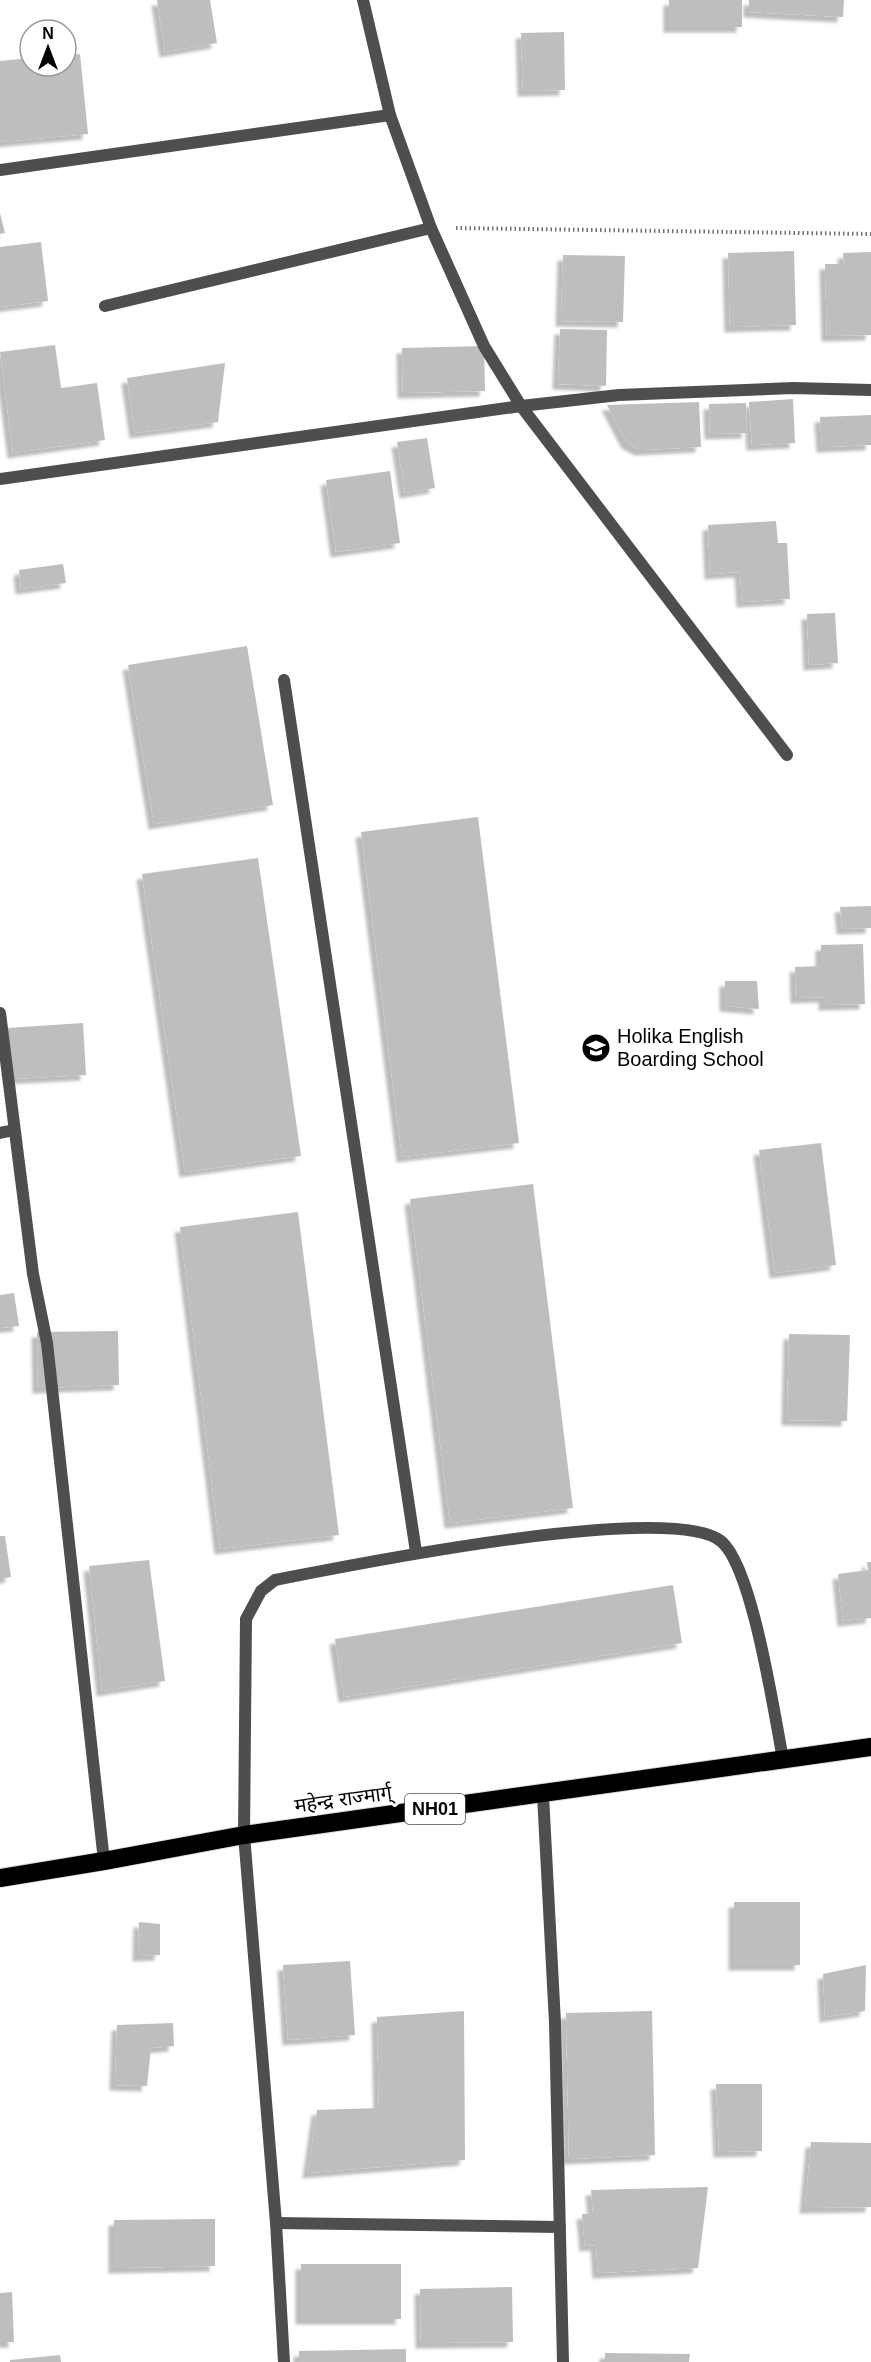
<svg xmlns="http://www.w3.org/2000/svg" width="871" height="2362" viewBox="0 0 871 2362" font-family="Arial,'Noto Sans Devanagari',sans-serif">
	<defs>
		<filter id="shadow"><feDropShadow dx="-5.5" dy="5.5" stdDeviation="1.5" flood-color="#0004"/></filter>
	</defs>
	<rect width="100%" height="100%" fill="#fff"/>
	<g fill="#bebebe" filter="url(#shadow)">
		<path d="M157 0H210L217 43 165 52Z"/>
		<rect x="669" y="0" width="73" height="27"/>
		<path d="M749 0H844L843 17 749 12Z"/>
		<path d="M564 32 565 90 523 91 521 33Z"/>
		<path d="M80 54 88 134 0 142V61L30 58V66H66V55Z"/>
		<path d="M0 213 5 233 0 234Z"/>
		<path d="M41 242 48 301 0 307V247Z"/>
		<path d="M794 251 796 325 730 327 728 253Z"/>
		<path d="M871 252V335L827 336 825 264H844L843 253Z"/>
		<path d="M563 255 625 256 623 322 561 321Z"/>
		<path d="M560 329 607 330 606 386 558 384Z"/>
		<path d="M55 345 61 388 97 383 105 440 13 453 0 352Z"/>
		<path d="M484 346 485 391 403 393 402 348Z"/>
		<path d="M225 363 218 422 135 433 127 378Z"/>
		<path d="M793 399 795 443 752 445 749 402Z"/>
		<path d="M699 402 701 447 640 450 627 443 607 405Z"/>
		<path d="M746 403 747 433 710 434 709 404Z"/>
		<path d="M871 415V445L822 447 820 417Z"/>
		<path d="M427 438 435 488 405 493 397 442Z"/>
		<path d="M390 471 400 543 336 552 326 480Z"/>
		<path d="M776 521 778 543H787L790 599 742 602 740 572 710 574 708 525Z"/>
		<path d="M63 564 66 583 21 589 19 570Z"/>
		<path d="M835 613 838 663 809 665 807 614Z"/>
		<path d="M247 646 273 805 154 824 128 665Z"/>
		<path d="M478 817 519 1143 402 1157 361 832Z"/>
		<path d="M258 858 301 1156 185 1172 142 874Z"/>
		<path d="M871 906V928L842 929 840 907Z"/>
		<path d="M863 944 865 1004 824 1005V997L796 998 795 967 821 966V945Z"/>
		<path d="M725 981H757L759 1009 725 1006Z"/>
		<path d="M83 1023 86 1075 10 1079 7 1028Z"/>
		<path d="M821 1143 836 1265 775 1273 759 1150Z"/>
		<path d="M533 1184 573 1508 450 1523 410 1199Z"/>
		<path d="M298 1212 339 1535 220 1549 180 1227Z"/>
		<path d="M14 1293 19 1326 0 1328V1295Z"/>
		<path d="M118 1331 119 1385 38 1388 37 1332Z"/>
		<path d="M789 1334 850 1335 847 1421 787 1420Z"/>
		<path d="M0 1536H5L11 1577 0 1579Z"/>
		<path d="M149 1560 165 1681 102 1691 89 1566Z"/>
		<path d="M867 1562H871V1618L843 1621 838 1574 868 1570Z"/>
		<path d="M673 1585 682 1643 344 1697 335 1639Z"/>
		<rect x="734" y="1902" width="66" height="63"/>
		<path d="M139 1922 160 1924V1955L138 1956Z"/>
		<path d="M350 1961 355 2035 288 2040 283 1965Z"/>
		<path d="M866 1965 865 2011 825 2017 823 1974Z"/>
		<path d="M464 2011 465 2160 308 2173 317 2110 379 2108 377 2017Z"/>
		<path d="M652 2011 655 2155 569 2159 566 2013Z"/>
		<path d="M173 2023 174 2046 151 2048 147 2086 115 2085 117 2025Z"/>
		<path d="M716 2084H762V2151L719 2152Z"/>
		<path d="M811 2142 871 2143V2207L805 2208Z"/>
		<path d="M708 2187 698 2268 598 2273 596 2245 585 2246 582 2214 593 2213 591 2190Z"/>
		<path d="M215 2219V2266L114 2268V2220Z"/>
		<rect x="301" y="2264" width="100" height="55"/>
		<path d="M512 2287 513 2342 421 2343 420 2289Z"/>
		<path d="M12 2292 14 2342H0V2293Z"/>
		<path d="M406 2349V2362H299V2351Z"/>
		<path d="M605 2353 690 2354 689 2362H605Z"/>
		<path d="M60 2355 61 2362H10V2360Z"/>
	</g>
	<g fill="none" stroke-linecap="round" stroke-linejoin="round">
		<g stroke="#dbdbdb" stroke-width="20">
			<path id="highway" d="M0 1878 104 1861 244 1835 871 1747"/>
		</g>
		<path stroke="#707070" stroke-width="4" stroke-dasharray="1.5 3" stroke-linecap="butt" d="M456 228 871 234"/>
		<g stroke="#4e4e4e" stroke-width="12">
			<path d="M284 680 416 1552"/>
			<path d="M244 1835 246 1619 261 1591 275 1580C346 1566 675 1499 722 1542 753 1570 774 1713 783 1759"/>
			<path d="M276 2223 560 2227"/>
		</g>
		<g stroke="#4e4e4e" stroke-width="12">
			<path d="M363 0 390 115 431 228 484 346 521 406 787 755"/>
			<path d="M0 170 390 115"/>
			<path d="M105 306 431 228"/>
			<path d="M0 479 521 406 619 395 793 388 871 390"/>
			<path d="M0 1013 33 1274 47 1343 104 1861"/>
			<path d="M0 1133 14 1130"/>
			<path d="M543 1795 555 2023 563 2362"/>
			<path d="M244 1835 276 2223 284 2362"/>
		</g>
		<use href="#highway" stroke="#000" stroke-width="18"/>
	</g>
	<defs>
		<g id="school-disc" transform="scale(1.5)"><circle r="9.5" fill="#000" stroke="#fff"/><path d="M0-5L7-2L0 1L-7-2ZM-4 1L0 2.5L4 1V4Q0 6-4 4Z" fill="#fff"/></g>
	</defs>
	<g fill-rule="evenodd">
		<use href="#school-disc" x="596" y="1048"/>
	</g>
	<g text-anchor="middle" stroke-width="6" stroke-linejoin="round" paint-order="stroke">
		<rect fill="#fff" stroke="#4c4c4c" stroke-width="1.5" x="405" y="1794" width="60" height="30" rx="4.5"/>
		<g font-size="18" font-weight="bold" fill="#000">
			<text x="435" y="1815">NH01</text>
		</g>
		<g font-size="20" fill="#000" stroke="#fff" text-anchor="start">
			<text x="617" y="1043">Holika English<tspan x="617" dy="23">Boarding School</tspan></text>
		</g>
		<g font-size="20" fill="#000" stroke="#fff">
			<text transform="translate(343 1799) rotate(-8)" y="7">महेन्द्र राज्मार्ग्</text>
		</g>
	</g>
	<g transform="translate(48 48)"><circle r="28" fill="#ffffff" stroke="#999999" stroke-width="1.5"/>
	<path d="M0-4.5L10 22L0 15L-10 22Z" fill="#000000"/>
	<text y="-9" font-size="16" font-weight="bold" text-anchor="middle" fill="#000000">N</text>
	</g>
</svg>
